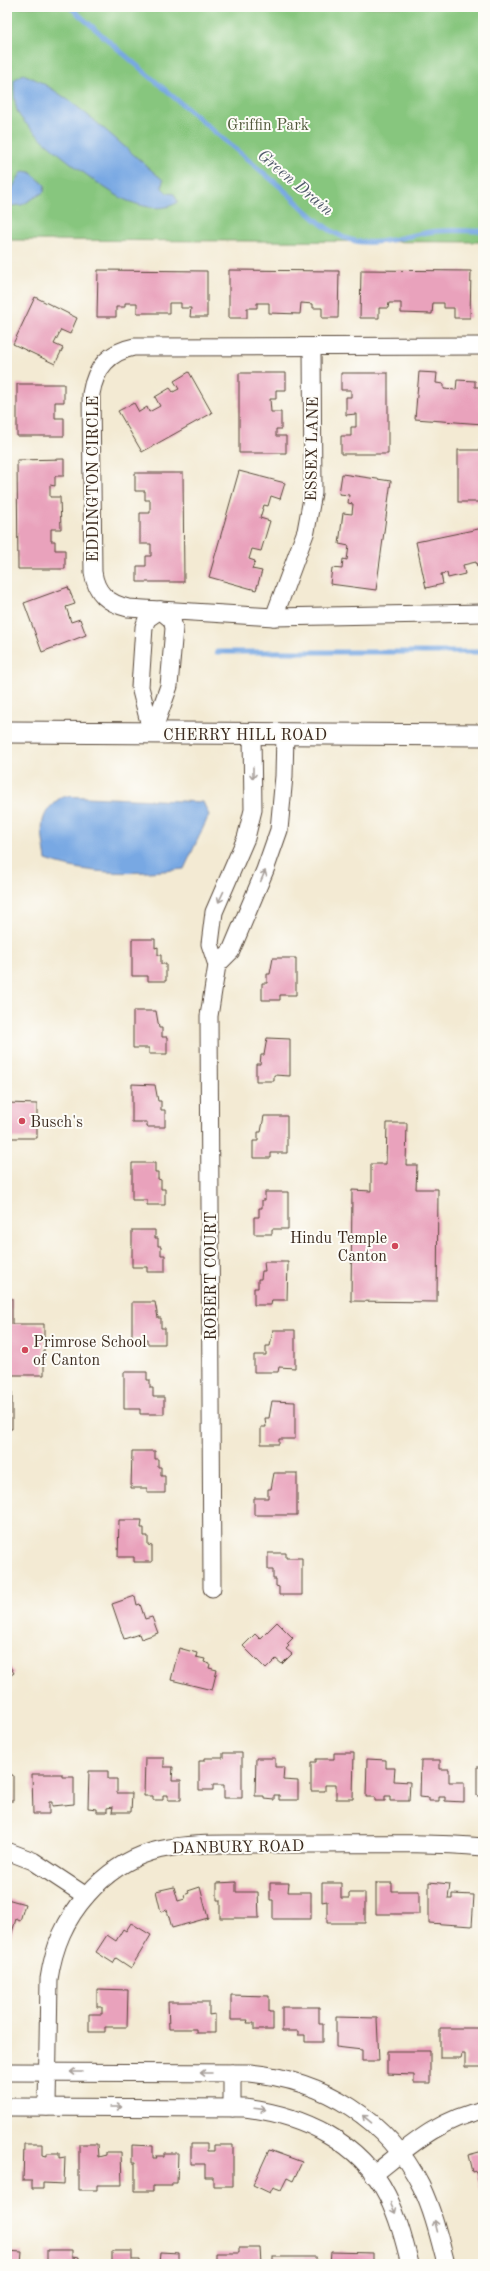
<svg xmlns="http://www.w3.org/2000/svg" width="490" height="2271" viewBox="0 0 490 2271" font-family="'Old Standard TT',serif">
	<rect width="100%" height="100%" fill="#fdfcf7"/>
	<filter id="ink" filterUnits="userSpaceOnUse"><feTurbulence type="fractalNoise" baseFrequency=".025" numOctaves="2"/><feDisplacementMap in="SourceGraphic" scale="8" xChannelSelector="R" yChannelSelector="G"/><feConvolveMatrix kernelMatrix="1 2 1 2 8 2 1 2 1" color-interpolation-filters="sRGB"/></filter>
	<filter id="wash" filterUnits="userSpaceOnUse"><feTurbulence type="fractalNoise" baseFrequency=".012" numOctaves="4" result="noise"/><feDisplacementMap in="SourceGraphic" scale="16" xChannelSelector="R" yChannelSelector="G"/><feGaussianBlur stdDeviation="0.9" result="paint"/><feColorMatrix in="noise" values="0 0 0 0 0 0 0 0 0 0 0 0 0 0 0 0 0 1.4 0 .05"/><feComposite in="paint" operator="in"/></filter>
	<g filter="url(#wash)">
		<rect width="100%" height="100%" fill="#f3ead3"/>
		<path fill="#87c67e" stroke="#61784e" d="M7 7H483V242L7 240Z"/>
		<g fill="#78a8e3" stroke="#5a6980">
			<path d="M23 74C67 90 125 149 163 180L162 188 167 193 174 194 178 202C163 212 144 207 128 201 108 194 26 131 18 113 14 103 14 91 14 80Z"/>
			<path d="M23 171 30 172 45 185 44 192 22 205 9 206C9 194 15 181 23 171Z"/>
			<path d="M63 796 203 802 209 815 184 869C137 874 91 876 46 860 42 830 35 815 63 796Z"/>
		</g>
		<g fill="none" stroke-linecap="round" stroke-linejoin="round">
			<g stroke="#78a8e3" stroke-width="5">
				<path d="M70 7C138 67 207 126 277 184 300 203 321 231 351 240 375 247 405 236 429 232 446 229 465 231 483 231"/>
				<path d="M217 652H483"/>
			</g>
		</g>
		<g id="blocks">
			<g fill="#e9a2bc">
				<path d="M98 270 207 271V317H190L191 308H181V303H169V313H137V303H125V307H116V317H97Z"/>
				<path d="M229 270 339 271 338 318H322V308H313V304L301 303 300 314 269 313V303H257V308H247V318H229Z"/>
				<path d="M361 270 471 271 470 318H454V308H444V303H433L432 314 401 313V303H389L388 308H379V318H360Z"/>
				<path d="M35 297 77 318 70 334 61 330 54 344 63 348 55 364 13 344Z"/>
				<path d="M189 372 212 413 142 452 118 411 134 403 139 412 147 407 149 412 160 406 155 397 170 388 173 392 179 389 174 381Z"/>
				<path d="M419 372 437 373 436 383 444 384V389L456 390 457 380 475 381V387H481L483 377V424L415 419Z"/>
				<path d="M239 373H286V390H276V399H270L271 412H281V429H276V436H286V453H239Z"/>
				<path d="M341 373H388V454H341V436H351V427H356V414L346 415V397H351V390H341Z"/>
				<path d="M17 384H64V402H55V418H64V436H17Z"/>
				<rect x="458" y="450" width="25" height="52"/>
				<path d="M64 459V476H55V486L50 485V497H60L61 529H51V541H55V550H65V569H18L17 460Z"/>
				<path d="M239 471 285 483 280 499 271 496 268 506 264 505 260 518 270 521 261 551 252 549 249 559 255 561 252 569 262 571 256 590 209 577Z"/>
				<path d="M135 473H183L184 582H137V566H146V556H151V544H140V513H150V500H145V491H135Z"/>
				<path d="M342 474 391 481 376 590 330 584 332 568 342 569 343 559 347 560 349 546 339 544 343 513 352 514 353 504 348 503 349 495 339 494Z"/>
				<path d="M483 528V566L477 567 476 562 463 565 465 574 448 578 447 573 441 574 443 584 426 588 416 542Z"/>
				<path d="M68 587 75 604 66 607 71 622 80 619 86 635 42 652 24 603Z"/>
				<path d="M132 939H155V948L158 947V955H161V964H166V981H148V976H132Z"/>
				<path d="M273 958H296V995H280V1000H262V983H267V974H270Z"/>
				<path d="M133 1011H156L159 1028H162V1037H167V1054H149V1048H133Z"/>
				<path d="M267 1038 290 1039V1076L274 1075V1081H256V1064H260L261 1055H264Z"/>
				<path d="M132 1084 155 1085 158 1101H161V1110H165V1127H147V1122H132Z"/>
				<path d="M7 1103 37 1104V1138H7Z"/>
				<path d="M264 1116H287V1153H271V1158H253V1141H258V1132H261Z"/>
				<path d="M387 1123H407L406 1165H417L416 1189H438L437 1302 351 1301 352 1190 371 1191V1164H386Z"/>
				<path d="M132 1163H155V1172H158V1179L161 1180V1189H165V1205H147V1200H132Z"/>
				<path d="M265 1192H288V1229H272V1234H254V1217H259V1208H262V1200H265Z"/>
				<path d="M132 1230H155V1238H158V1246H161V1255H165V1272H147V1267H132Z"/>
				<path d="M264 1262H288L287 1300H272L271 1305H254V1288H258V1279H261L262 1271H265Z"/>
				<path d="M7 1298H12V1324H44V1375H12V1429H7Z"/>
				<path d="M132 1302H155L158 1318H161V1328H165V1344H147V1339H132Z"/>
				<path d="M273 1330H295V1368L279 1367 278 1372H254V1355H266V1346H270Z"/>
				<path d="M124 1372H147V1380H150V1388H153V1397H164V1414H140V1409H124Z"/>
				<path d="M272 1401 295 1402V1439H279V1444H261V1427H266L265 1418H269Z"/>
				<path d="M132 1451H155V1459H158V1467H161V1476H165V1493H147V1488H131Z"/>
				<path d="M274 1473H297V1515H254V1498H268V1489H271Z"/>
				<path d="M119 1520H142L141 1528H144V1536H148V1545L152 1546V1562H134V1557H118Z"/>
				<path d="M268 1553H286V1558H302V1595H279V1587L276 1586V1579H273V1570H268Z"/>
				<path d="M135 1596 137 1605 140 1604 145 1619 152 1617 158 1633 141 1639 139 1634 124 1639 112 1604Z"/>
				<path d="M277 1622 293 1638 287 1644 289 1646 286 1649 292 1654 282 1664 276 1659 266 1669 243 1646 255 1634 260 1639Z"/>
				<path d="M179 1648 197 1653 196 1657 205 1659 204 1662 210 1664 209 1668 217 1670 212 1690 171 1680Z"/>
				<path d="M7 1662 14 1673 7 1678Z"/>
				<path d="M223 1753H242V1798H224V1785H213V1790H199V1761H204V1758H223Z"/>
				<path d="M334 1753H354L353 1799H336V1785H325V1791H311V1762H316V1759H334Z"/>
				<path d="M145 1758H164V1767H173L172 1780H181V1800H168V1795H163V1800H153V1796H144Z"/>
				<path d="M256 1758H275V1767H284L283 1780 298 1781V1800H279V1795H274V1800L264 1799V1796H255Z"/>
				<path d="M367 1759 386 1760V1768H395L394 1781 410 1782 409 1801H390V1796H385V1801H375V1797H366Z"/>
				<path d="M421 1760H440V1769H449V1782H464V1802L445 1801V1797H439V1801H429V1798L420 1797Z"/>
				<path d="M482 1762 483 1796H477V1767H482Z"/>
				<path d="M7 1766H9V1775H13V1801H7Z"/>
				<path d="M89 1771H108V1779H117V1793H132L131 1812H112L113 1807 107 1808V1812H97V1809L88 1808Z"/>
				<path d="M32 1774H62V1777H74V1804L52 1806V1802H49V1814H33Z"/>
				<path d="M236 1882V1892H258L259 1918H220V1900H217V1883Z"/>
				<path d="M429 1882 450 1884 448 1899H452V1894L474 1895 472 1926 429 1923Z"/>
				<path d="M270 1883H289L288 1892H311V1919H273V1900H270Z"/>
				<path d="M322 1883H341V1898H349V1893H365V1923H327V1901L322 1902Z"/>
				<path d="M376 1883H392V1891H419V1914H376Z"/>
				<path d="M174 1887 178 1901 185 1899 184 1895 189 1893 188 1891 200 1887 208 1918 172 1928 167 1910 161 1912 156 1891Z"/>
				<path d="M7 1899 25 1904 20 1921 16 1919 11 1936 7 1935Z"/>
				<path d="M131 1923 151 1935 131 1968 116 1958 113 1963 96 1952 107 1935 116 1941 123 1929 126 1931Z"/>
				<path d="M97 1989 128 1990 127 2027H105V2032H89V2014H102V2007H97Z"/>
				<path d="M231 1995 269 1996V2012H273V2030H254V2023H247L248 2020H231Z"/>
				<path d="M168 2002H209V2015L215 2014V2033H196V2029H169Z"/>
				<path d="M282 2007H319V2024H323V2042H305V2035H298V2031H282Z"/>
				<path d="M336 2017 377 2018 379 2061H362V2050L336 2047Z"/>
				<path d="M440 2028H483V2067H465V2054H462L461 2058H440Z"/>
				<path d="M387 2051H430V2083H414V2075L387 2074Z"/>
				<path d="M24 2144H42V2155L47 2156V2153H59V2158L65 2157 64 2184 43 2183V2189H32V2181H23Z"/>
				<path d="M79 2144H97L98 2157 106 2155V2152H121L122 2185H97V2190H79Z"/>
				<path d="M191 2144H207V2151H214V2145H233V2186H213V2177H205V2164H191Z"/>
				<path d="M132 2145 153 2146V2158H157L156 2156H164V2153H178L177 2183H172V2186H153V2191H135V2163H132Z"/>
				<path d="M269 2150 302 2162 293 2181 287 2178 281 2190 273 2187 270 2193 253 2185Z"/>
				<path d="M483 2151V2197H482L476 2171 472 2172 468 2155Z"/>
				<path d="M239 2248H260L261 2264H216V2253H239Z"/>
				<path d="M47 2250H72V2257L79 2258V2264H47Z"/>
				<path d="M7 2251 22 2252 21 2264H7Z"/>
				<path d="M112 2251H132V2260H140V2264H112Z"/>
				<path d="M160 2252 179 2253V2261L187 2262V2264H159Z"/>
				<path d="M331 2252 373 2253V2264H330Z"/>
				<rect x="273" y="2257" width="43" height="7"/>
			</g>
		</g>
	</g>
	<g filter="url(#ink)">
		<use href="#blocks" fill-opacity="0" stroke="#574739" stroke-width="1"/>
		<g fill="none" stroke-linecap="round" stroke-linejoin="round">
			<g stroke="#574739" stroke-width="19">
				<g id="minor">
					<path d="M483 346 134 347C108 352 95 369 91 394L93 572C96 594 108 603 128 608L274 617 483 613"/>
					<path d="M160 610 172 620 174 628 169 686 152 734 140 687 144 627 147 619Z"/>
					<path d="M274 617 306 531 313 493 312 348"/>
					<path d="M252 734 253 810 246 838 214 912 210 944 217 965 231 951 265 870 279 830 284 776 285 734"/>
					<path d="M212 1588 209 1016 217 965"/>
					<path d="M7 1851 33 1861 86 1896"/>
					<path d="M7 2072 250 2073C323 2080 388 2119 421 2186 433 2211 439 2237 446 2264"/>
					<path d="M232 2073V2108"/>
					<path d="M7 2107 245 2108C302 2115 360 2141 387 2195 398 2217 404 2240 410 2264"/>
					<path d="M47 2107 49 1979C54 1946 65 1920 87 1895 128 1848 170 1844 229 1844 255 1844 281 1844 307 1844 366 1844 425 1842 483 1847"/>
					<path d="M373 2175C409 2147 437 2120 483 2110"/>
				</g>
			</g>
			<g stroke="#574739" stroke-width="23">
				<path id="major" d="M7 732 483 735"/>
			</g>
			<use href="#minor" stroke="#fff" stroke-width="17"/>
			<use href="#major" stroke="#fff" stroke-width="21"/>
		</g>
		<defs><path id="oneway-shaft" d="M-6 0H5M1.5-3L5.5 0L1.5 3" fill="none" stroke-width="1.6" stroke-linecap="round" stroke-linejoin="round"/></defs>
		<g stroke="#a79f9a">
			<use href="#oneway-shaft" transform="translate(253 773) rotate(90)"/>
			<use href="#oneway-shaft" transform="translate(263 876) rotate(-67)"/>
			<use href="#oneway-shaft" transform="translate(221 897) rotate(115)"/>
			<use href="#oneway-shaft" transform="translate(76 2072) rotate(-180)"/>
			<use href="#oneway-shaft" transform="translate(206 2073) rotate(-180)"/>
			<use href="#oneway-shaft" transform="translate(116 2107)"/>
			<use href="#oneway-shaft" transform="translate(260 2109) rotate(7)"/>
			<use href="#oneway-shaft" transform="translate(367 2119) rotate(-140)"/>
			<use href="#oneway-shaft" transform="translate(393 2208) rotate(66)"/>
			<use href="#oneway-shaft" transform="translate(436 2226) rotate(-104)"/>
		</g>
	</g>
	<g fill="#d1495b" stroke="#fdfcf7" stroke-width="1.5">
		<circle cx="22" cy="1121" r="4"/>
		<circle cx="395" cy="1246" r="4"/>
		<circle cx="25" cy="1350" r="4"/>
	</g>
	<g text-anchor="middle" stroke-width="4" stroke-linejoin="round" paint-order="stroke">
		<g font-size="16" fill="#52593b" stroke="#fdfcf7">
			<text x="268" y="130">Griffin Park</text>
		</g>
		<g font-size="16" fill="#3b2a1e" stroke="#fdfcf7">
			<text transform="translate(311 449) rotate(-89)" y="6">ESSEX LANE</text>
			<text transform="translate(92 479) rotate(-90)" y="6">EDDINGTON CIRCLE</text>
			<text x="245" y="740">CHERRY HILL ROAD</text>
			<text transform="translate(210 1276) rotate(-90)" y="6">ROBERT COURT</text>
			<text transform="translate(238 1846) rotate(-1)" y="6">DANBURY ROAD</text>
		</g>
		<g font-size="16" fill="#3b2a1e" stroke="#fdfcf7" text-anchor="start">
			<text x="30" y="1127">Busch's</text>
			<text x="387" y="1243" text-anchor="end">Hindu Temple<tspan x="387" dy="18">Canton</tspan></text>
			<text x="33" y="1347">Primrose School<tspan x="33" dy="18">of Canton</tspan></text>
		</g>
		<g font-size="17" font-style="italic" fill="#535c6d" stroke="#fdfcf7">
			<text transform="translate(296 182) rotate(40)" y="6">Green Drain</text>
		</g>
	</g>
	<rect width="490" height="2271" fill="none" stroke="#fdfcf7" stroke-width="24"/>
</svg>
